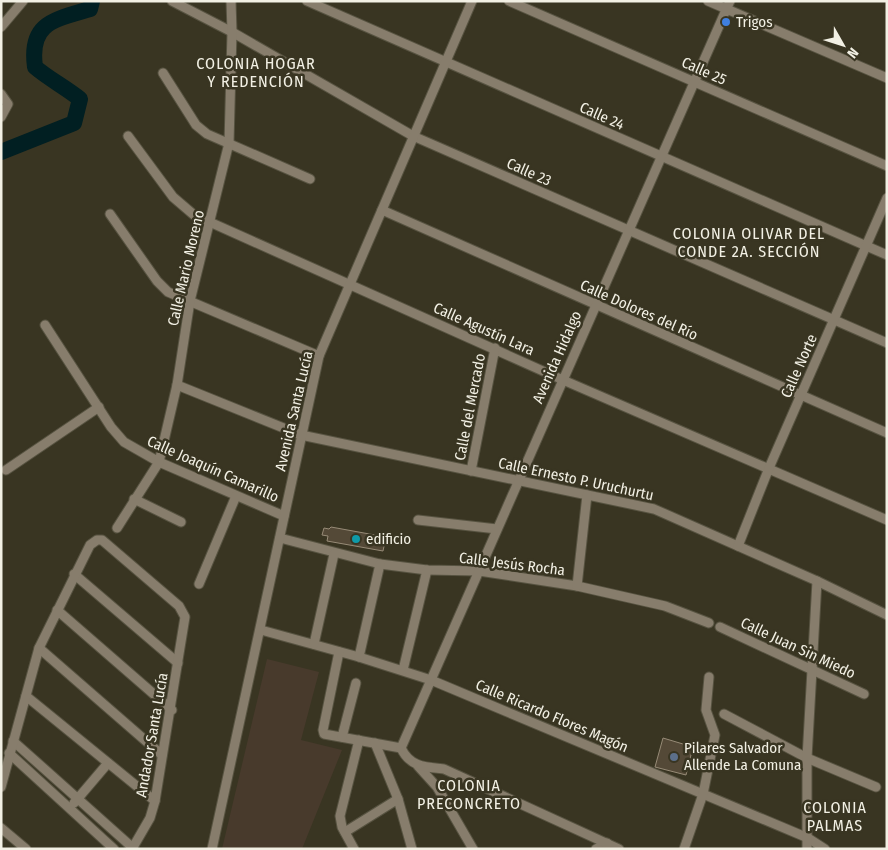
<svg xmlns="http://www.w3.org/2000/svg" width="888" height="850" viewBox="0 0 888 850" font-family="'Fira Sans Condensed',sans-serif">
	<rect width="100%" height="100%" fill="#393522"/>
	<path fill="#483a2c" d="M267 659 319 672 301 740 342 750 302 849H222Z"/>
	<g fill="none" stroke-linecap="round" stroke-linejoin="round">
		<path stroke="#011f22" stroke-width="16" d="M1 152 74 123 80 99C65 87 49 79 35 67 29 23 53 20 90 9L92 1"/>
	</g>
	<g fill="#544937" stroke="#978b77">
		<path d="M331 527 386 537 383 551 327 541 328 536 322 535 324 528 329 529Z"/>
		<path d="M663 738 693 747 686 775 655 767Z"/>
	</g>
	<g fill="none" stroke-linecap="round" stroke-linejoin="round">
		<g stroke="#575341" stroke-width="11">
			<g id="minor">
				<path d="M172 1 232 32 413 136 887 343"/>
				<path d="M307 1 887 255"/>
				<path d="M509 1 887 166"/>
				<path d="M708 1 887 78"/>
				<path d="M1 27 23 1"/>
				<path d="M163 73 196 125 207 134 310 179"/>
				<path d="M1 94 8 104 1 117"/>
				<path d="M128 136 173 197 194 215 563 380 887 520"/>
				<path d="M382 210 887 433"/>
				<path d="M110 214 157 281 168 292 319 356"/>
				<path d="M45 325 111 427 124 442 159 462 284 516"/>
				<path d="M177 385 301 435 654 509 817 581 887 615"/>
				<path d="M6 470 99 407"/>
				<path d="M471 471 495 348"/>
				<path d="M134 499 181 522"/>
				<path d="M418 520 497 529"/>
				<path d="M117 528 159 462 177 385 190 301 229 143 232 32 231 1"/>
				<path d="M280 538 380 564 427 570 479 571 577 586 665 606 709 623"/>
				<path d="M738 546 769 468 887 198"/>
				<path d="M74 574 178 663"/>
				<path d="M199 584 236 496"/>
				<path d="M577 586 587 495"/>
				<path d="M57 610 172 710"/>
				<path d="M720 627 864 694"/>
				<path d="M261 630 359 657 431 680 808 838 825 849"/>
				<path d="M314 644 334 554"/>
				<path d="M39 648 162 755"/>
				<path d="M339 652 323 730 324 734 401 748"/>
				<path d="M359 657 380 564"/>
				<path d="M403 670 427 570"/>
				<path d="M26 696 155 801"/>
				<path d="M724 714 807 758 876 787"/>
				<path d="M342 737 356 683"/>
				<path d="M13 741 133 848"/>
				<path d="M375 743 398 799 412 849"/>
				<path d="M9 753 114 849"/>
				<path d="M418 766 437 787 473 849"/>
				<path d="M1 787 39 648 90 545 97 540H102L179 606 185 617 155 801 150 818 132 849"/>
				<path d="M74 803 108 763"/>
				<path d="M1 828 26 849"/>
				<path d="M345 832 398 799"/>
				<path d="M212 849 319 356 472 1"/>
				<path d="M354 849 342 827 340 816 359 740"/>
				<path d="M596 849 607 843"/>
				<path d="M619 849 444 769C425 767 410 767 401 748L730 1"/>
				<path d="M684 849 703 794 715 735 706 710 709 677"/>
				<path d="M807 849V758L817 581"/>
			</g>
		</g>
		<use href="#minor" stroke="#877d6c" stroke-width="9"/>
	</g>
	<circle fill="#3f7fe0" stroke="#393522" stroke-width="2" cx="726" cy="22" r="5"/>
	<circle fill="#0f9aa8" stroke="#393522" stroke-width="2" cx="356" cy="539" r="5"/>
	<circle fill="#5c6f8a" stroke="#393522" stroke-width="2" cx="674" cy="757" r="5"/>
	<g text-anchor="middle" stroke-width="5" stroke-linejoin="round" paint-order="stroke">
		<g font-size="15" fill="#f2f0e4" stroke="#393522" text-anchor="start">
			<text x="736" y="27">Trigos</text>
			<text x="366" y="544">edificio</text>
			<text x="684" y="753">Pilares Salvador<tspan x="684" dy="17">Allende La Comuna</tspan></text>
		</g>
		<g font-size="15" fill="#f2f0e4" stroke="#393522">
			<text transform="translate(704 71) rotate(24)" y="5">Calle 25</text>
			<text transform="translate(602 116) rotate(24)" y="5">Calle 24</text>
			<text transform="translate(529 172) rotate(24)" y="5">Calle 23</text>
			<text transform="translate(186 268) rotate(-77)" y="5">Calle Mario Moreno</text>
			<text transform="translate(639 310) rotate(24)" y="5">Calle Dolores del Río</text>
			<text transform="translate(484 329) rotate(24)" y="5">Calle Agustín Lara</text>
			<text transform="translate(557 357) rotate(-66)" y="5">Avenida Hidalgo</text>
			<text transform="translate(799 366) rotate(-66)" y="5">Calle Norte</text>
			<text transform="translate(470 407) rotate(-79)" y="5">Calle del Mercado</text>
			<text transform="translate(294 411) rotate(-77)" y="5">Avenida Santa Lucía</text>
			<text transform="translate(213 469) rotate(24)" y="5">Calle Joaquín Camarillo</text>
			<text transform="translate(576 479) rotate(12)" y="5">Calle Ernesto P. Uruchurtu</text>
			<text transform="translate(512 564) rotate(7)" y="5">Calle Jesús Rocha</text>
			<text transform="translate(798 648) rotate(25)" y="5">Calle Juan Sin Miedo</text>
			<text transform="translate(552 716) rotate(23)" y="5">Calle Ricardo Flores Magón</text>
			<text transform="translate(152 735) rotate(-80)" y="5">Andador Santa Lucía</text>
		</g>
		<g font-size="16" letter-spacing="1" fill="#f2f0e4" stroke="#393522">
			<text x="256" y="69">COLONIA HOGAR<tspan x="256" dy="18">Y REDENCIÓN</tspan></text>
			<text x="749" y="239">COLONIA OLIVAR DEL<tspan x="749" dy="18">CONDE 2A. SECCIÓN</tspan></text>
			<text x="469" y="791">COLONIA<tspan x="469" dy="18">PRECONCRETO</tspan></text>
			<text x="835" y="813">COLONIA<tspan x="835" dy="18">PALMAS</tspan></text>
		</g>
	</g>
	<rect width="888" height="850" fill="none" stroke="#f2f0e4" stroke-width="5"/>
	<g transform="translate(843 45) rotate(129)" stroke="#393522" stroke-width="4" paint-order="stroke">
	<path d="M0-4L9 19L0 12L-9 19Z" fill="#f2f0e4"/>
	<text y="-8" font-size="14" font-weight="bold" text-anchor="middle" fill="#f2f0e4">N</text>
	</g>
</svg>
